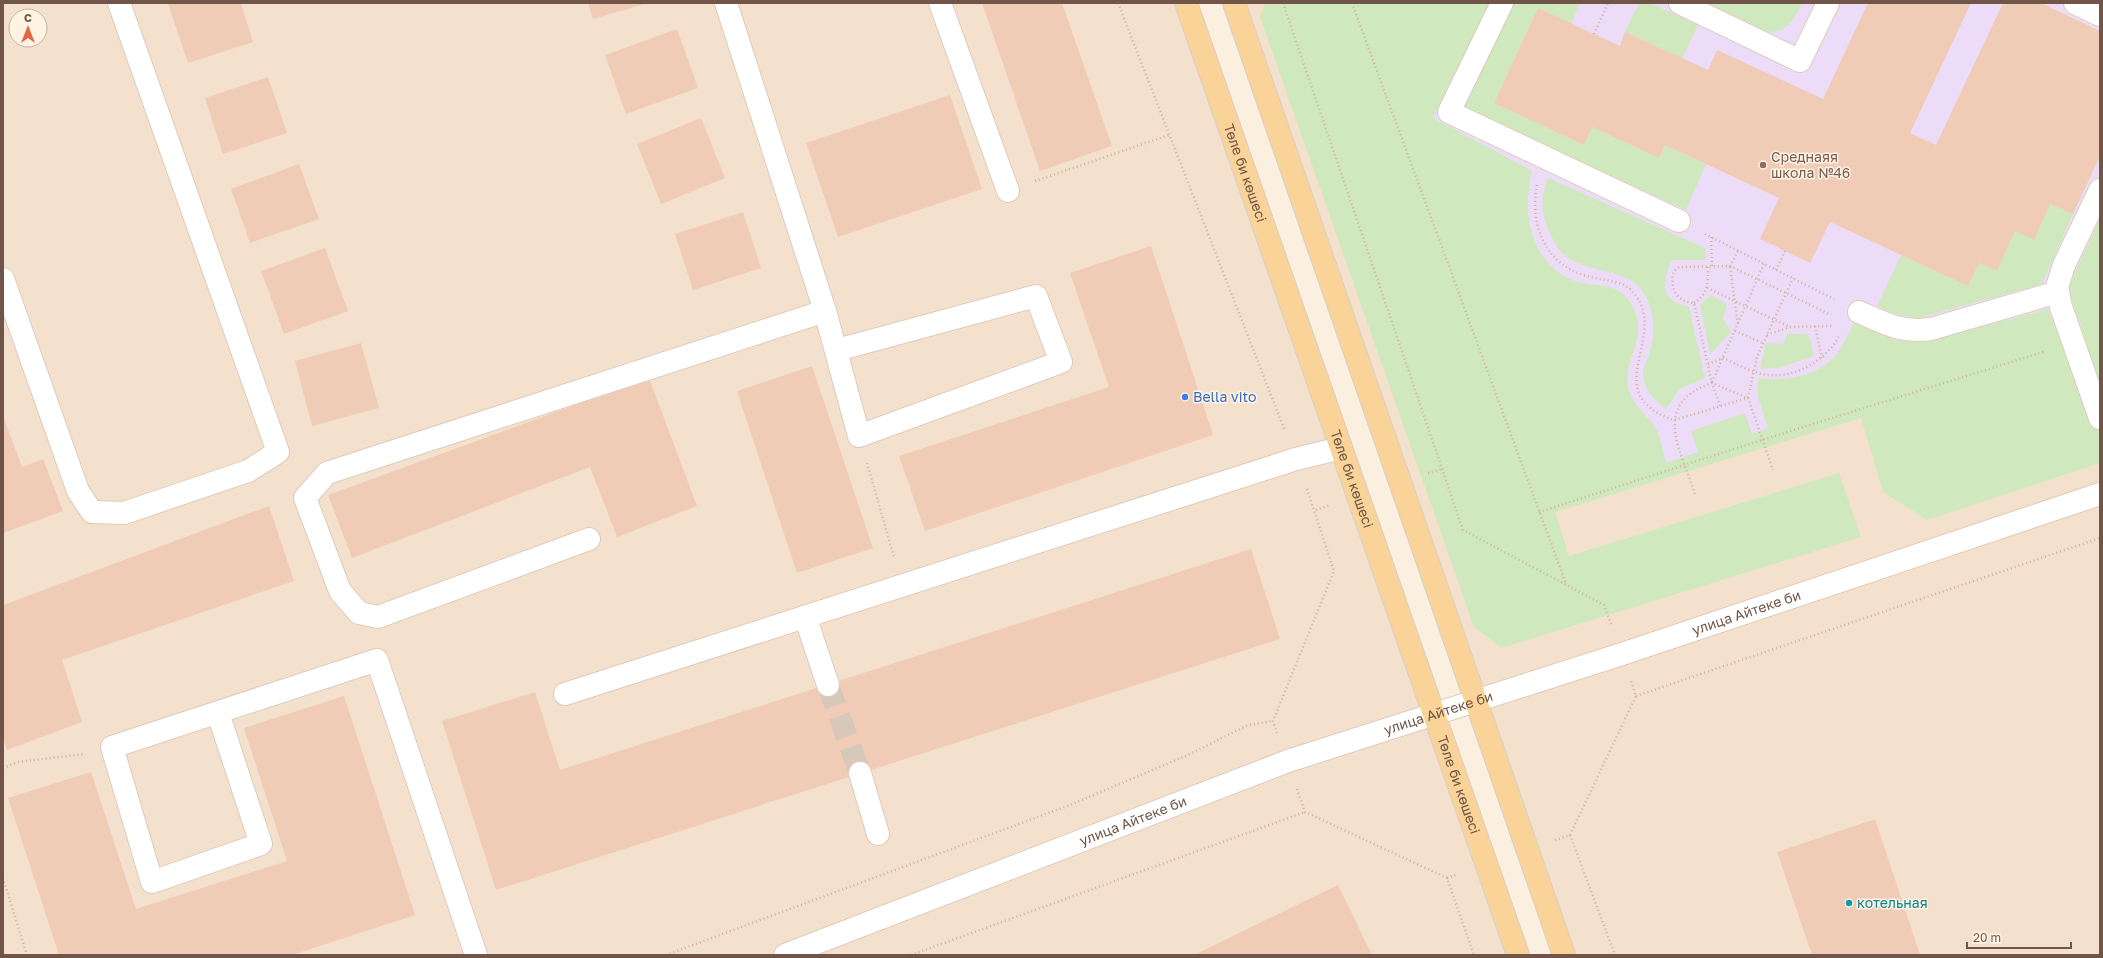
<svg xmlns="http://www.w3.org/2000/svg" width="2103" height="958" viewBox="0 0 2103 958" font-family="'Golos Text',sans-serif">
	<rect width="100%" height="100%" fill="#fbefdf"/>
	<g fill="#f3e1cd" fill-rule="evenodd">
		<path d="M3 3H1186L1518 955H3ZM16 16H40V40H16Z"/>
		<path d="M1234 3H2100V955H1564Z"/>
	</g>
	<path fill="#ecdcf7" d="M1370 3H2100V347L2082 328 1544 503Z"/>
	<g fill="#d0e8be">
		<path d="M1265 3H1489L1433 118 1532 171C1522 210 1529 260 1570 279 1593 290 1619 278 1633 307 1649 338 1624 356 1628 385 1630 406 1649 415 1657 431 1661 440 1663 452 1666 463L1698 452 1691 431 1745 413 1752 434 1768 428 1758 397V378C1781 382 1810 377 1829 362 1841 353 1847 335 1854 323L1894 340 1926 342 2048 309 2058 335 2082 328 2071 299 2070 283 2100 219V463L1927 520 1883 492 1861 418 1555 512 1569 556 1839 473 1861 537 1501 648 1474 627 1260 17Z"/>
		<path d="M1512 3H1580L1571 24 1538 8 1494 103 1584 145 1592 127 1659 158 1665 145 1706 164 1686 210 1470 111 1466 106V99Z"/>
		<path d="M1639 3H1650L1698 25 1682 59 1625 32Z"/>
		<path d="M1701 3H1802C1792 22 1788 33 1764 32Z"/>
		<path d="M1548 178 1705 248 1706 260H1672C1661 284 1660 300 1689 307L1705 378 1680 389 1666 409C1656 402 1647 393 1644 381 1641 371 1646 364 1649 355 1656 335 1655 308 1642 290 1623 266 1582 275 1559 250 1555 245 1552 237 1549 231 1541 212 1540 197 1548 178Z"/>
		<path d="M2050 204 2073 214 2042 284 1918 318 1894 314 1877 306 1901 255 1968 286 1979 263 1997 271 2015 231 2034 239Z"/>
		<path d="M1711 295 1727 304 1723 318 1731 332 1710 354 1700 305Z"/>
		<path d="M1787 334H1809L1814 356 1778 368 1760 369 1766 343 1784 344Z"/>
	</g>
	<g fill="#f0ccb7">
		<path d="M173 3H241L253 42 188 63 168 4Z"/>
		<path d="M588 3H648L593 19Z"/>
		<path d="M982 3H1062L1112 146 1040 171Z"/>
		<path d="M1868 3H1971L1910 133 1936 145 2003 3H2041L2100 31V156L2073 214 2050 204 2034 240 2015 231 1997 271 1979 263 1968 286 1830 222 1810 263 1760 239 1779 198 1665 145 1659 158 1592 127 1584 145 1494 103 1538 8 1620 46 1625 32 1708 70 1717 50 1823 99Z"/>
		<path d="M677 29 698 88 626 114 605 55Z"/>
		<path d="M268 77 287 133 223 154 205 98Z"/>
		<path d="M950 95 982 189 838 237 806 143Z"/>
		<path d="M701 118 725 178 661 204 637 144Z"/>
		<path d="M299 164 319 219 250 243 231 189Z"/>
		<path d="M743 212 761 268 693 290 675 234Z"/>
		<path d="M1151 246 1213 435 925 531 899 456 1109 387 1070 273Z"/>
		<path d="M325 248 348 311 284 334 261 271Z"/>
		<path d="M361 343 379 408 312 426 295 361Z"/>
		<path d="M812 366 873 548 797 573 737 391Z"/>
		<path d="M649 378 697 506 617 537 590 467 352 558 328 495Z"/>
		<path d="M3 416 22 467 43 459 63 511 3 533Z"/>
		<path d="M269 506 294 581 62 660 82 722 7 750 3 739V605Z"/>
		<path d="M1251 549 1280 639 496 890 442 721 535 692 560 770Z"/>
		<path d="M344 696 415 915 292 955H59L8 798 91 772 136 909 287 861 244 728Z"/>
		<path d="M1875 819 1920 955H1812L1777 852Z"/>
		<path d="M1338 885 1372 955H1194Z"/>
	</g>
	<g fill="none" stroke-linecap="round" stroke-linejoin="round">
		<path stroke="#d8c8b9" stroke-width="22" stroke-dasharray="22 11" stroke-linecap="butt" d="M828 685 860 773"/>
		<g stroke="#dfcbbb" stroke-width="24">
			<g id="minor">
				<path d="M726 3 825 311 859 436 1061 362 1036 296 837 350"/>
				<path d="M940 3 1008 191"/>
				<path d="M1502 3 1449 112 1679 221"/>
				<path d="M1680 3 1800 61 1828 3"/>
				<path d="M2075 3 2100 15"/>
				<path d="M2100 190 2064 265 2057 287 2061 307 2100 418"/>
				<path d="M3 279 78 491 92 512 124 513 248 471 278 452 119 3"/>
				<path d="M1859 312C1886 324 1901 333 1931 329L2058 292"/>
				<path d="M589 539 378 617 359 613 340 591 305 498 327 473 825 311"/>
				<path d="M806 619 828 685"/>
				<path d="M565 694 1296 459 1341 448"/>
				<path d="M218 713 261 844 152 882 112 747 377 660 476 955"/>
				<path d="M860 773 878 834"/>
				<path id="s1" d="M785 955 1288 761 1622 654 2100 494"/>
			</g>
		</g>
		<g stroke="#d7cfcc" stroke-width="24">
			<g id="major">
				<path id="s2" d="M1186 3 1518 955"/>
				<path d="M1234 3 1564 955"/>
			</g>
		</g>
		<g stroke="#d4b09b" stroke-width="2.5" stroke-dasharray="1 3" stroke-linecap="butt">
			<path d="M1118 3 1285 431"/>
			<path d="M1283 3 1463 530 1604 605 1612 627"/>
			<path d="M1352 3 1566 584"/>
			<path d="M1594 34 1608 3"/>
			<path d="M1035 181 1169 135"/>
			<path d="M1537 185C1529 226 1546 265 1587 276 1603 281 1622 279 1634 293 1670 336 1596 394 1674 420L1748 398 1773 470"/>
			<path d="M1705 234 1834 299"/>
			<path d="M1711 237 1712 266"/>
			<path d="M1730 266 1831 315"/>
			<path d="M1730 267 1738 325"/>
			<path d="M1776 270 1785 251"/>
			<path d="M1707 288 1790 327 1832 326"/>
			<path d="M1694 303C1709 293 1708 283 1708 266"/>
			<path d="M1815 326 1822 358"/>
			<path d="M1735 331 1763 343"/>
			<path d="M1767 335 1790 327"/>
			<path d="M1708 364 1723 358C1737 364 1754 374 1769 375 1797 378 1828 359 1840 334"/>
			<path d="M1712 382 1764 264"/>
			<path d="M1720 406 1712 383 1694 303C1676 302 1669 287 1674 271L1679 267 1730 266 1738 251"/>
			<path d="M867 463 894 557"/>
			<path d="M1428 473 1442 469"/>
			<path d="M1695 494C1681 450 1650 404 1712 383L1748 398 1757 357 1793 278"/>
			<path d="M1316 510 1330 505"/>
			<path d="M1539 512 1762 440 2046 351"/>
			<path d="M1636 696 2100 538"/>
			<path d="M1277 733 1273 721 1334 571 1306 486"/>
			<path d="M3 768 18 762 84 754"/>
			<path d="M1297 789 1305 812 1447 878 1474 955"/>
			<path d="M1570 835 1615 955"/>
			<path d="M1555 840 1570 835 1636 696 1631 681"/>
			<path d="M3 878 27 955"/>
			<path d="M1447 878 1458 874"/>
			<path d="M666 955 1070 805 1188 755 1248 725 1273 721"/>
			<path d="M911 955 1305 812"/>
		</g>
		<use href="#minor" stroke="#fff" stroke-width="22"/>
		<use href="#major" stroke="#f9d397" stroke-width="22"/>
	</g>
	<circle fill="#8d6e63" stroke="#fff4e4" stroke-width="1.5" cx="1763" cy="165" r="4"/>
	<circle fill="#3f7fe0" stroke="#fff4e4" stroke-width="1.5" cx="1185" cy="397" r="4"/>
	<circle fill="#0f9aa8" stroke="#fff4e4" stroke-width="1.5" cx="1849" cy="903" r="4"/>
	<g text-anchor="middle" stroke-width="3" stroke-linejoin="round" paint-order="stroke">
		<g font-size="14" fill="#785e54" stroke="#fff4e4" text-anchor="start">
			<text x="1771" y="162">Среднаяя<tspan x="1771" dy="16">школа №46</tspan></text>
		</g>
		<g font-size="14" fill="#705548" stroke="#fff4e4">
			<text dy="5" stroke="none"><textPath href="#s2" startOffset="180">Төле би көшесі</textPath></text>
			<text dy="5" stroke="none"><textPath href="#s2" startOffset="504">Төле би көшесі</textPath></text>
			<text dy="5" stroke="none"><textPath href="#s1" startOffset="1021">улица Айтеке би</textPath></text>
			<text dy="5" stroke="none"><textPath href="#s1" startOffset="697">улица Айтеке би</textPath></text>
			<text dy="5" stroke="none"><textPath href="#s2" startOffset="828">Төле би көшесі</textPath></text>
			<text dy="5" stroke="none"><textPath href="#s1" startOffset="373">улица Айтеке би</textPath></text>
		</g>
		<g font-size="14" fill="#366cbe" stroke="#fff4e4" text-anchor="start">
			<text x="1193" y="402">Bella vito</text>
		</g>
		<g font-size="14" fill="#0d838f" stroke="#fff4e4" text-anchor="start">
			<text x="1857" y="908">котельная</text>
		</g>
	</g>
	<rect width="2103" height="958" fill="none" stroke="#705548" stroke-width="8"/>
	<g transform="translate(28 28)"><circle r="19" fill="#fff4e4" stroke="#c6b4a6"/>
	<path d="M0-3L7 15L0 10L-7 15Z" fill="#e46545"/>
	<text y="-6" font-size="11" font-weight="bold" text-anchor="middle" fill="#705548">С</text>
	</g>
	<path d="M1967 942v6h104v-6" fill="none" stroke="#705548" stroke-width="2"/>
	<text x="1973" y="942" font-size="12" fill="#705548" stroke="#fff4e4" stroke-width="3" paint-order="stroke">20 m</text>
</svg>
